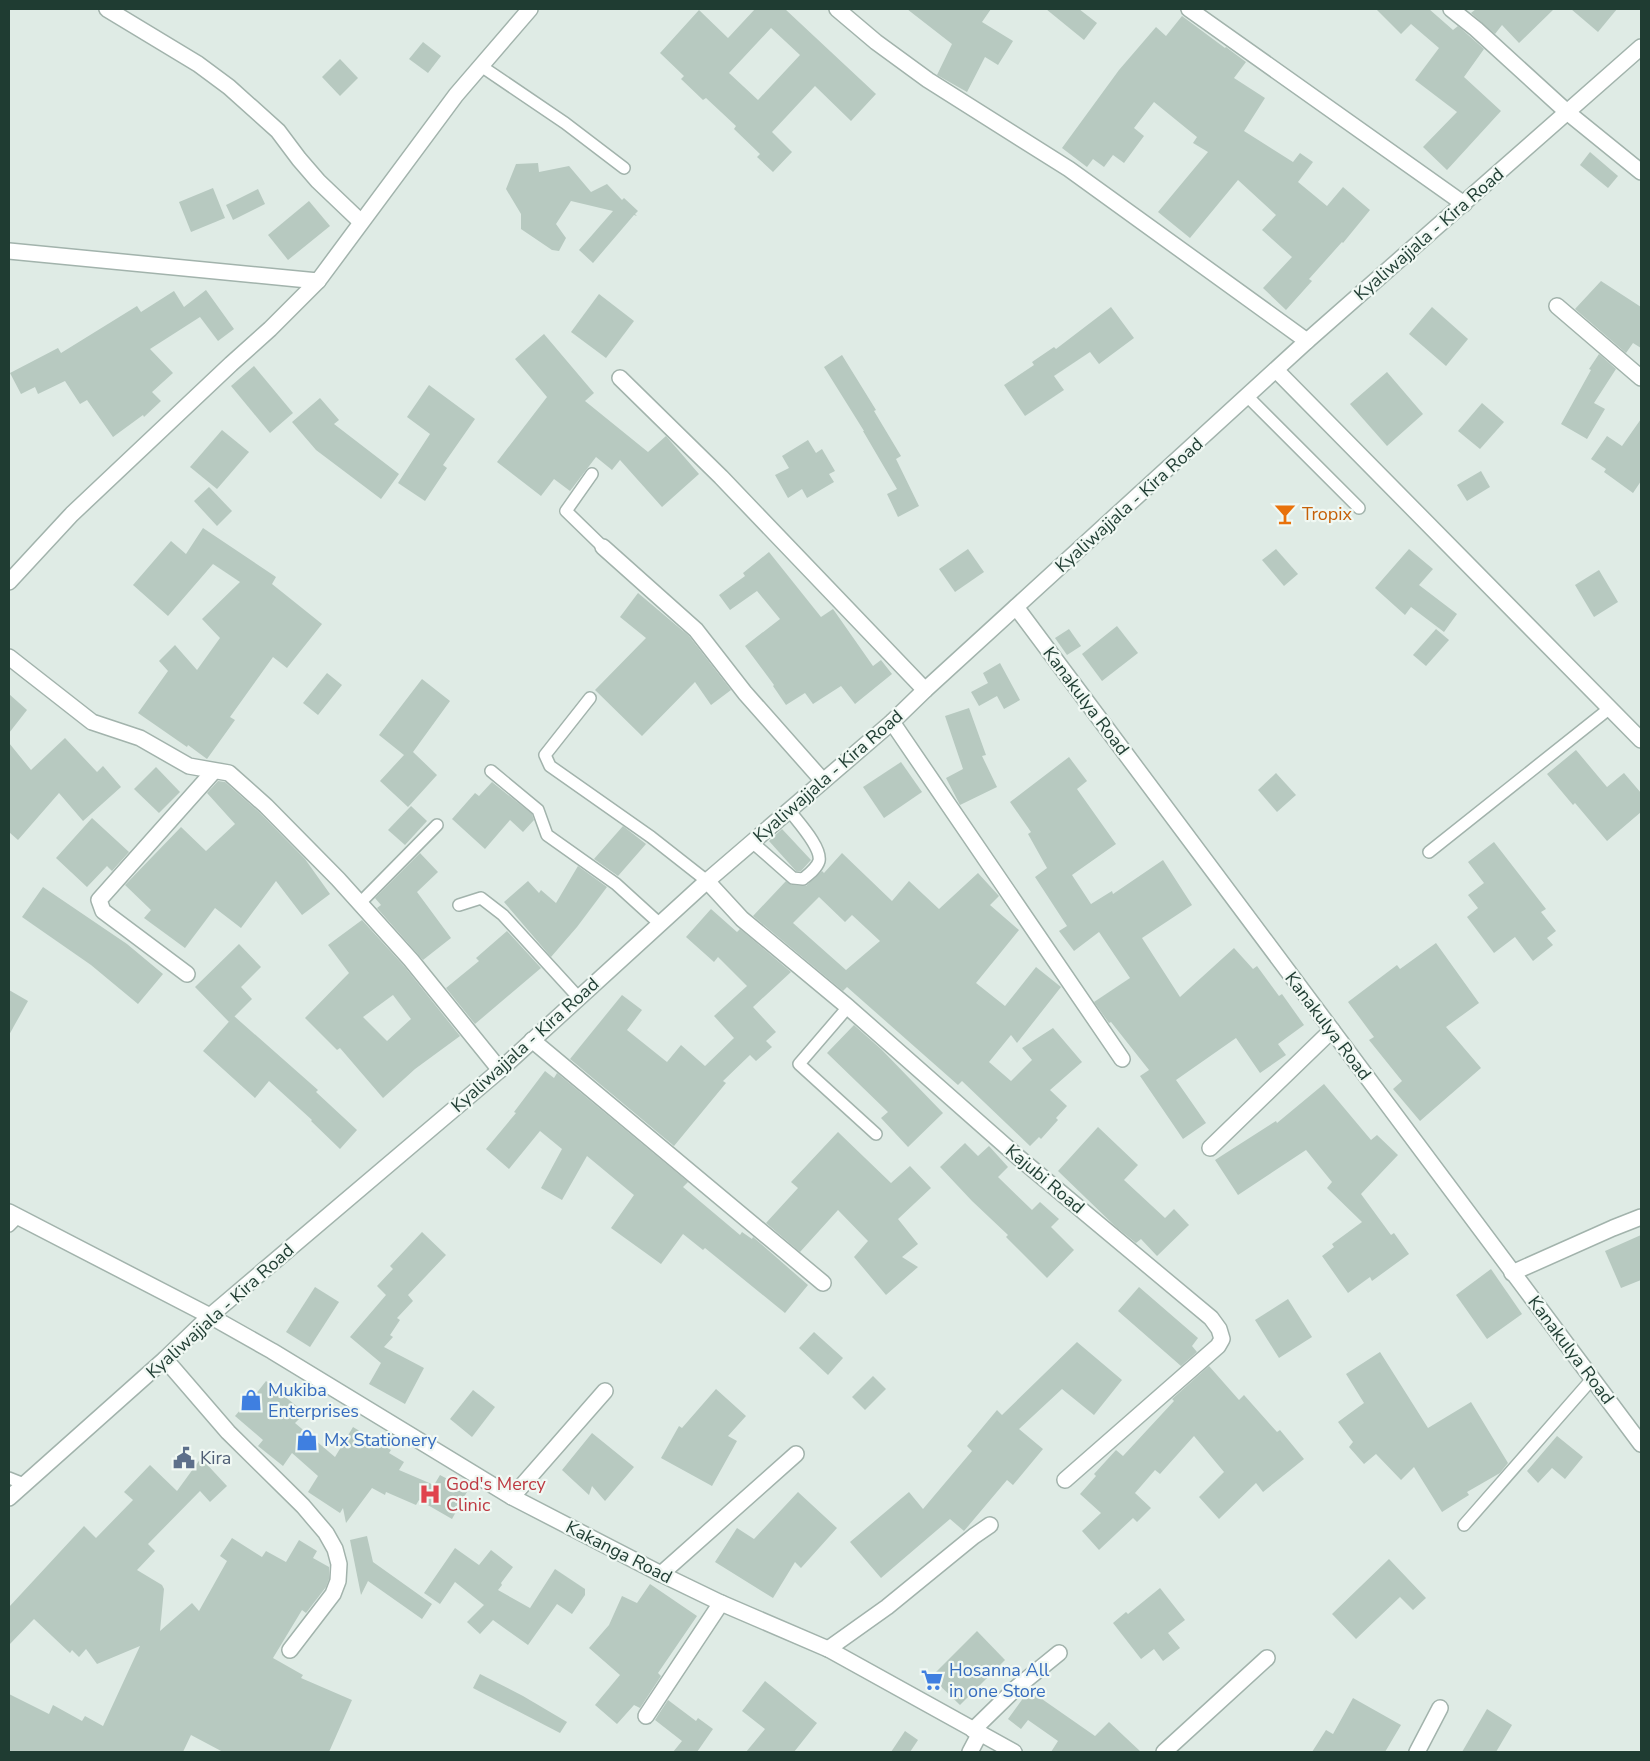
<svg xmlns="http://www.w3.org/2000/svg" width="1650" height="1761" viewBox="0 0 1650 1761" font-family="'Nunito Sans',sans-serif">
	<rect width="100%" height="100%" fill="#dfebe5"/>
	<g fill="#b7c9c0" fill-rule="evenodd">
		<path d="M755 9H785L876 94 851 121 815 86 772 132 792 152 773 172 757 157 760 154 734 129 736 126 706 98 703 100 681 79 684 76 660 53 699 10 728 38ZM771 28 800 55 758 100 729 73Z"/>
		<path d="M907 9H991L982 22 1013 41 998 65 985 57 967 92 937 75 952 44Z"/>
		<path d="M1046 9H1079L1097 23 1084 40Z"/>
		<path d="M1376 9H1429L1453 30 1458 26 1484 49 1464 77 1501 111 1447 170 1423 147 1457 112 1415 80 1439 48 1411 24 1401 34Z"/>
		<path d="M1476 9H1554L1519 43 1502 25 1495 34 1471 13Z"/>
		<path d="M1571 9H1617L1598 32Z"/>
		<path d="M1182 16 1225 48 1226 47 1246 62 1234 78 1265 98 1244 131 1293 162 1300 153 1313 162 1298 182 1327 206 1343 187 1370 210 1343 243 1342 242 1309 279 1312 281 1286 310 1263 288 1292 257 1262 230 1276 215 1238 180 1190 238 1158 212 1208 152 1193 143 1197 137 1154 102 1134 128 1144 136 1124 163 1113 155 1104 167 1093 159 1087 167 1062 148 1119 70 1156 27 1166 36Z"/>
		<path d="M423 42 441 56 428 73 409 59Z"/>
		<path d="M340 59 358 78 340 96 322 77Z"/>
		<path d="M1590 152 1618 176 1608 188 1580 165Z"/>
		<path d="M538 163 539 172 569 166 591 192 607 184 622 200 624 198 638 211 635 214 637 216 634 215 593 263 579 250 613 211 571 201 556 224 566 238 559 251 552 250 521 229V214L506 189 516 164Z"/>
		<path d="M213 188 225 218 191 232 179 202Z"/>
		<path d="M258 189 265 204 233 220 226 205Z"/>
		<path d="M309 201 330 226 288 260 268 235Z"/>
		<path d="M1601 281 1641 307V348L1633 343 1626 353 1575 309Z"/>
		<path d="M206 290 234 329 218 341 200 317 150 349 173 373 152 392 161 401 144 417 143 415 113 437 87 400 80 404 65 381 38 394 35 387 21 394 10 373 58 348 61 353 137 306 141 312 174 291 184 307Z"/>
		<path d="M599 294 634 321 606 358 571 332Z"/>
		<path d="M1111 307 1134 338 1099 364 1090 352 1054 376 1064 390 1025 416 1004 385 1034 365 1032 362 1054 347 1056 349Z"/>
		<path d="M1432 307 1468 339 1446 366 1409 334Z"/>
		<path d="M544 334 594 393 585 401 648 452 666 436 699 474 662 507 620 460 612 470 596 457 570 491 554 479 541 496 497 462 547 397 515 359Z"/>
		<path d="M1599 354 1616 369 1594 403 1605 409 1587 439 1561 424 1591 370 1589 369Z"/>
		<path d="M842 355 876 410 874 411 901 456 896 459 919 506 898 517 887 494 897 489 863 431H864L824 367Z"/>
		<path d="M254 366 293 413 270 433 231 386Z"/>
		<path d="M1387 372 1423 414 1387 446 1350 404Z"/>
		<path d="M429 385 475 419 443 465 447 468 425 501 398 483 430 434 407 417Z"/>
		<path d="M320 398 339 420 334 424 399 474 381 499 316 450 292 422Z"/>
		<path d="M1482 403 1504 422 1480 449 1458 431Z"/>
		<path d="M1641 419V481L1633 493 1604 472 1606 469 1591 459 1607 436 1622 446Z"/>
		<path d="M222 430 249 452 217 489 190 467Z"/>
		<path d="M808 440 816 453 822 449 835 471 829 474 834 482 807 498 802 489 788 498 775 475 789 468 782 456Z"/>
		<path d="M1481 471 1490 487 1467 501 1457 485Z"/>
		<path d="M209 487 232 511 217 526 194 501Z"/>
		<path d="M203 528 276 577 272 584 322 624 287 668 273 657 230 717 235 720 207 759 188 745 187 747 138 713 168 671 159 661 175 645 197 670 220 638 202 619 240 582 213 564 168 616 133 585 171 541 186 554Z"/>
		<path d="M968 549 984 572 955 592 939 569Z"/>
		<path d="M1276 549 1298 574 1284 586 1262 560Z"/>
		<path d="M1409 549 1433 569 1419 585 1457 614 1444 632 1411 607 1405 615 1375 588Z"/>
		<path d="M769 552 821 617 833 609 873 666 881 660 892 674 855 704 841 686 813 704 805 693 786 705 773 686 774 685 745 646 780 619 757 591 730 610 719 595 745 576 743 573Z"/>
		<path d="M1599 570 1618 602 1594 617 1575 585Z"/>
		<path d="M638 593 689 636 731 690 711 705 695 682 642 736 595 690 646 638 620 617Z"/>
		<path d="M1117 626 1138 653 1102 681 1082 654Z"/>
		<path d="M1069 629 1081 646 1067 655 1055 638Z"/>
		<path d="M1436 629 1449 640 1426 666 1413 655Z"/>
		<path d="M1000 663 1020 700 1004 709 997 696 979 706 971 692 988 683 983 673Z"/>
		<path d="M327 673 342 685 318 715 303 703Z"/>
		<path d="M422 679 450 701 413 752 437 775 408 807 380 781 404 755 379 735Z"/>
		<path d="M9 694 27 710 9 733Z"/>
		<path d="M969 708 986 755 982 756 997 787 960 805 946 778 963 769 945 716Z"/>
		<path d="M65 738 97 772 103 766 121 787 83 821 59 793 18 840 9 832V743L31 770Z"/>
		<path d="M1576 750 1607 787 1624 773 1641 793V812L1607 841 1575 803 1573 805 1547 774Z"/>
		<path d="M1069 757 1087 781 1077 789 1116 844 1072 875 1091 904 1112 891 1113 894 1163 860 1192 905 1142 938 1180 997 1234 948 1253 969 1257 966 1279 996 1282 994 1304 1025 1278 1044 1286 1055 1260 1073 1236 1038 1176 1080 1206 1123 1183 1139 1140 1076 1149 1070 1111 1022 1109 1023 1094 1002 1130 978 1099 932 1074 951 1059 931 1067 926 1035 877 1047 868 1028 834 1031 832 1010 802Z"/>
		<path d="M901 762 922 792 884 818 863 787Z"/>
		<path d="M156 767 180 792 159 813 134 789Z"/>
		<path d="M1276 773 1296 795 1277 812 1258 790Z"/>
		<path d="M218 781 225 782 260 813 305 859 330 894 302 915 276 881 241 928 215 908 185 948 144 918 151 910 125 885 181 827 206 851 235 824 207 793Z"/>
		<path d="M492 782 532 814 534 820 523 832 510 820 485 849 452 819 475 793 479 796Z"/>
		<path d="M411 806 427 821 405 845 388 830Z"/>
		<path d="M92 818 129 852 112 871 107 866 87 887 56 858Z"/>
		<path d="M623 826 646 844 618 876 594 859Z"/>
		<path d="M782 829 811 860 801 871H796L769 841Z"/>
		<path d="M1494 842 1546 909 1541 912 1556 931 1547 938 1553 945 1533 961 1515 937 1494 953 1467 917 1478 908 1468 895 1484 883 1468 862Z"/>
		<path d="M420 853 438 872 417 892 451 938 423 960 377 908 381 905 375 898Z"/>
		<path d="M842 853 892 901 909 881 939 909 978 873 999 896 990 905 1019 930 976 983 1005 1006 1036 967 1061 987 1017 1043 1011 1035 989 1062 1011 1081 1032 1060 1022 1048 1053 1028 1082 1062 1050 1090 1067 1106 1056 1118 1058 1120 1041 1139 1039 1137 1030 1146 962 1081 958 1085 847 987 843 991 753 916 786 881 792 885 806 886 822 871 824 873ZM819 897 845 922 852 915 880 941 846 970 793 923Z"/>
		<path d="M578 866 607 887 577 927 551 957 504 902 528 881 539 893 541 890 556 903Z"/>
		<path d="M43 887 127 944 163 974 138 1004 91 965 22 917Z"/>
		<path d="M711 909 737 932 740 929 791 972 753 1007 776 1032 766 1041 772 1047 756 1061 750 1055 723 1081 726 1083 674 1146 570 1059 622 995 642 1010 627 1030 667 1062 681 1045 705 1066 734 1038 714 1016 747 986 718 957 714 962 686 937Z"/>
		<path d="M362 920 404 966 460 1036 415 1069 383 1098 340 1048 337 1050 305 1018 349 973 328 945ZM393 995 411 1019 387 1041 363 1017Z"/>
		<path d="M507 931 541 968 475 1024 446 988 479 961 476 958Z"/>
		<path d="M1436 943 1479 1003 1446 1027 1481 1068 1420 1121 1393 1089 1402 1081 1369 1040 1374 1037 1348 1002 1397 965 1400 969Z"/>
		<path d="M239 944 261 967 241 987 252 999 229 1022 195 987Z"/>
		<path d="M9 990 28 1001 9 1035Z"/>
		<path d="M234 1016 318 1090 316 1092 357 1130 340 1149 311 1121 312 1120 269 1081 255 1098 203 1051Z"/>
		<path d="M854 1025 881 1049 943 1113 908 1147 881 1118 888 1112 827 1053Z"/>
		<path d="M545 1071 554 1078 557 1073 688 1182 683 1187 740 1235 742 1232 752 1239 753 1237 808 1285 785 1313 705 1248 703 1250 683 1234 661 1264 611 1228 634 1195 587 1156 562 1200 541 1188 562 1149 540 1131 509 1169 486 1149 516 1113 514 1112Z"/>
		<path d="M1324 1084 1371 1140 1377 1135 1398 1155 1361 1194 1391 1235 1394 1233 1409 1254 1372 1281 1370 1277 1348 1293 1322 1256 1334 1247 1332 1244 1362 1222 1327 1188 1332 1182 1306 1150 1238 1195 1215 1160 1276 1121 1277 1123Z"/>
		<path d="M1098 1127 1138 1165 1124 1180 1165 1218 1174 1209 1189 1225 1157 1256 1141 1239 1136 1243 1116 1227 1058 1171Z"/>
		<path d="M838 1132 891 1183 910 1166 931 1188 898 1219 918 1244 902 1257 918 1267 886 1295 854 1257 868 1241 838 1210 800 1252 766 1223 798 1188 791 1182Z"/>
		<path d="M965 1143 978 1156 989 1146 1008 1167 998 1177 1032 1210 1040 1202 1059 1219 1051 1227 1074 1250 1047 1278 1006 1237 1008 1235 972 1201 940 1167Z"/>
		<path d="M422 1232 446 1255 408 1295 413 1301 397 1318 400 1320 390 1335 393 1337 384 1347 424 1368 405 1404 369 1384 381 1363 350 1337 386 1295 377 1286 393 1269 390 1266Z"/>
		<path d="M1641 1235V1280L1621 1288 1605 1251Z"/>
		<path d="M1491 1269 1522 1314 1487 1339 1456 1295Z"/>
		<path d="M315 1287 339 1302 310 1347 286 1332Z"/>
		<path d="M1139 1287 1198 1338 1192 1346 1197 1352 1181 1366 1118 1311Z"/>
		<path d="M1288 1299 1312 1337 1279 1358 1255 1320Z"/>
		<path d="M814 1332 843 1358 828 1375 799 1348Z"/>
		<path d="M1077 1342 1122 1380 1094 1415 1062 1389 1019 1429 1043 1449 1013 1485 1007 1480 964 1531 950 1519 881 1578 850 1542 909 1492 923 1509 972 1451 967 1446 997 1410 1002 1415Z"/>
		<path d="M1380 1352 1428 1428 1471 1402 1508 1463 1500 1473 1467 1492 1469 1495 1442 1512 1414 1467 1401 1480 1376 1454 1364 1464 1349 1447 1353 1442 1338 1422 1364 1403 1346 1374Z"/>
		<path d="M1209 1366 1239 1400 1244 1395 1277 1432 1280 1430 1304 1459 1263 1492 1256 1483 1219 1519 1199 1497 1224 1472 1194 1436 1160 1474 1155 1470 1135 1493 1151 1508 1137 1522 1133 1518 1099 1550 1082 1531 1101 1513 1080 1494 1096 1476 1094 1474 1116 1450 1123 1456 1174 1401 1172 1399Z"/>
		<path d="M873 1376 886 1389 865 1410 852 1397Z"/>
		<path d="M266 1381 305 1413 295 1423 335 1457 353 1427 391 1450 389 1453 404 1462 399 1470 434 1485 440 1475 468 1490 452 1519 419 1500 416 1505 386 1492 385 1495 372 1488 346 1523 343 1508 340 1513 308 1492 318 1476 292 1453 283 1466 258 1446 263 1440 235 1416 254 1394 255 1395Z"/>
		<path d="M716 1389 746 1416 728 1436 737 1441 712 1486 661 1458 679 1426 682 1428Z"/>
		<path d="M473 1390 495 1407 472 1437 450 1419Z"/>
		<path d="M592 1433 634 1467 605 1501 592 1486 589 1495 562 1470Z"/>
		<path d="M1557 1436 1583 1457 1565 1479 1552 1468 1538 1483 1527 1471Z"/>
		<path d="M201 1458 227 1486 210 1502 200 1491 148 1544 155 1551 137 1570 162 1585 164 1589 160 1631 192 1603 199 1611 227 1561 220 1556 232 1538 262 1557 266 1551 286 1562 299 1540 317 1551 313 1558 329 1567V1579L326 1587 306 1613 302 1610 273 1658 303 1675 301 1678 352 1700 329 1752H223L191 1735 183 1752H9V1694L49 1714 53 1705 82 1721 85 1716 103 1726 140 1646 97 1664 86 1649 79 1657 72 1650 70 1653 34 1619 9 1645V1607L84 1526 96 1538 133 1500 124 1492 150 1465 177 1491Z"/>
		<path d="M798 1492 837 1528 801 1568 795 1562 773 1598 715 1562 737 1528 754 1539Z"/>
		<path d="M367 1536 373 1562 432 1604 422 1619 368 1581 361 1595 350 1540Z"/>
		<path d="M455 1548 479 1565 491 1550 513 1567 501 1583 502 1585 498 1590 530 1608 555 1569 585 1589V1595L572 1614 557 1604 528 1645 493 1620 480 1634 467 1622 484 1605 455 1582 440 1604 424 1593Z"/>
		<path d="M1389 1559 1426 1598 1413 1610 1400 1597 1356 1639 1332 1614Z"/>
		<path d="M650 1584 697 1616 658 1673 661 1676 640 1708 634 1705 617 1724 595 1705 620 1675 589 1648 609 1625 622 1596 637 1603Z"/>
		<path d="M1160 1588 1185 1620 1168 1633 1180 1648 1163 1661 1154 1649 1141 1659 1113 1623 1126 1612 1128 1614Z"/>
		<path d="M977 1631 1005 1660 960 1705 931 1677Z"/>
		<path d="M480 1674 523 1696 567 1722 560 1733 473 1688Z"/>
		<path d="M765 1681 817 1723 794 1752H746L765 1729 742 1711Z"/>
		<path d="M1029 1690 1095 1736 1109 1722 1141 1752H1051L1058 1741 1028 1720 1021 1729 1008 1719Z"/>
		<path d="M1353 1698 1401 1725 1385 1752H1312L1326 1730 1333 1734Z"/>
		<path d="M668 1700 696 1721 698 1718 713 1729 697 1752H673L682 1741 655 1720Z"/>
		<path d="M1487 1709 1512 1725 1496 1752H1462Z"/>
		<path d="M905 1731 918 1740 910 1752H891Z"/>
	</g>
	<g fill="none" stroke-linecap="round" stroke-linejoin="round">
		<g stroke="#a2b3ac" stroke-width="14">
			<g id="service">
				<path d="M481 66 565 123 624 168"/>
				<path d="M1248 397 1359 508"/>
				<path d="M592 474 566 511 603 547"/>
				<path d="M590 698 545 755 550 766 651 837 707 881"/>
				<path d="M491 771 538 810 547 835 616 884 660 924"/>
				<path d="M752 842 793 878 803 879C809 874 817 868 819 861 822 847 797 821 789 810"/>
				<path d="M1429 852 1610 708"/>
				<path d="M360 903 437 825"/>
				<path d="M459 905 481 898 503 915 579 998"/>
				<path d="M848 1007 799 1064 876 1134"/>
				<path d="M9 1226 18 1217"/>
				<path d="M9 1478 24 1484"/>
				<path d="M1464 1525 1592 1379"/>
			</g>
		</g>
		<g stroke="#a2b3ac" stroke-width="18">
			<g id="minor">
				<path d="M107 9 198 64 229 87 278 131 299 159 318 181 361 222"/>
				<path d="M837 9 876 42 928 80 1069 169 1307 341"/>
				<path d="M1189 9 1464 204"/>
				<path d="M1451 9 1476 29 1567 112 1641 172"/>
				<path d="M9 251 318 281"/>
				<path d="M1557 306 1641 378"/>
				<path d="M1276 370 1641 740"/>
				<path d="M620 378 721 477 925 690"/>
				<path d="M603 547 696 630 745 693 823 781"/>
				<path d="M9 582 72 514 231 364 270 329 318 281 456 95 530 9"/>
				<path d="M1016 607 1641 1444"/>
				<path d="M9 657 92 722 140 738 189 766 229 773 266 806 338 879 411 960 500 1070"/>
				<path d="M892 722 1122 1059"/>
				<path d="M707 881 742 919 848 1007 1018 1157 1211 1318 1219 1329 1222 1339 1218 1346 1065 1480"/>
				<path d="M187 974 103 911 99 900 214 771"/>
				<path d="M532 1040 823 1283"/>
				<path d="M1210 1148 1332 1030"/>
				<path d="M9 1212 210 1316 272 1351 512 1497 661 1574 721 1603 828 1649 1014 1752"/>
				<path d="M1512 1273 1613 1228 1641 1217"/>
				<path d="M165 1359 228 1432 303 1506 326 1533 335 1549 339 1564 338 1581 333 1594 290 1650"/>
				<path d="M512 1497 605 1391"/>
				<path d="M661 1574 796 1454"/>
				<path d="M828 1649 887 1607 974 1536 990 1525"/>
				<path d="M646 1716 721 1603"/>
				<path d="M973 1730 1016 1688 1059 1653"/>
				<path d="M970 1752 980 1733"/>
				<path d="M1164 1752 1267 1658"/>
				<path d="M1417 1752 1440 1708"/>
			</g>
		</g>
		<g stroke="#a2b3ac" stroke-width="18">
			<path id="tertiary" d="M9 1498 165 1359 210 1316 500 1070 707 881 892 722 925 690 1307 341 1641 47"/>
		</g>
		<use href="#service" stroke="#fff" stroke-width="11"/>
		<use href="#minor" stroke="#fff" stroke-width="15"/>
		<use href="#tertiary" stroke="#fff" stroke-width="15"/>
	</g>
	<defs>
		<g id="bar-bare" transform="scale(1.725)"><path d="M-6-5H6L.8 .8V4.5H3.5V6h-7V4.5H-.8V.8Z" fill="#e8710a" stroke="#f0f8f3" stroke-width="2.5" paint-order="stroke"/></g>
		<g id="shop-bare" transform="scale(1.725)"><path d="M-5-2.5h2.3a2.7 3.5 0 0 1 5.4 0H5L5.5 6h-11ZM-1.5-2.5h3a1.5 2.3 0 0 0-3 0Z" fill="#3f7fe0" stroke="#f0f8f3" stroke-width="2.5" paint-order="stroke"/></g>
		<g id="civic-bare" transform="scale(1.725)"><path d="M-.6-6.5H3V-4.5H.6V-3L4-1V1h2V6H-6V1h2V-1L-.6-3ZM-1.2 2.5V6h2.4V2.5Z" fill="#5c6f8a" stroke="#f0f8f3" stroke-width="2.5" paint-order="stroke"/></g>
		<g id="hospital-bare" transform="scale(1.725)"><path d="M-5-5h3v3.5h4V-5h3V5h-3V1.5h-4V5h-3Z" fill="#e0444e" stroke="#f0f8f3" stroke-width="2.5" paint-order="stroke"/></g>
		<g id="supermarket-bare" transform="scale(1.725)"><path d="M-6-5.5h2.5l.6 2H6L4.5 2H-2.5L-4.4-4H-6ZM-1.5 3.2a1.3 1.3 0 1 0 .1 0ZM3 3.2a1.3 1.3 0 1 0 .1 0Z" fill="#3f7fe0" stroke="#f0f8f3" stroke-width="2.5" paint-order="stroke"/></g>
	</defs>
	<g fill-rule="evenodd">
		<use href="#bar-bare" x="1285" y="514"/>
		<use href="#shop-bare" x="251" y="1400"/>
		<use href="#shop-bare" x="307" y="1440"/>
		<use href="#civic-bare" x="184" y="1458"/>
		<use href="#hospital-bare" x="430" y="1494"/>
		<use href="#supermarket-bare" x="932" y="1680"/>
	</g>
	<g text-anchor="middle" stroke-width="4.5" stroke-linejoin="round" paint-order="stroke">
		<g font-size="18" fill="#1f3c32" stroke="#f0f8f3">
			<text transform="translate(1429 234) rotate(-41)" y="6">Kyaliwajjala - Kira Road</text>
			<text transform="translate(1129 505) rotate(-42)" y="6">Kyaliwajjala - Kira Road</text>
			<text transform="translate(1086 701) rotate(53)" y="6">Kanakulya Road</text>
			<text transform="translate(828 776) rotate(-41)" y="6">Kyaliwajjala - Kira Road</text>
			<text transform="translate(1328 1026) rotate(53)" y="6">Kanakulya Road</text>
			<text transform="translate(525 1045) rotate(-42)" y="6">Kyaliwajjala - Kira Road</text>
			<text transform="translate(1045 1179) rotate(40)" y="6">Kajubi Road</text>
			<text transform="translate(220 1311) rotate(-42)" y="6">Kyaliwajjala - Kira Road</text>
			<text transform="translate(1571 1350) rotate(53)" y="6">Kanakulya Road</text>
			<text transform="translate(619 1552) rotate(27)" y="6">Kakanga Road</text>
		</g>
		<g font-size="18" fill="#c56008" stroke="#f0f8f3" text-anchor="start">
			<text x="1302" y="520">Tropix</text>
		</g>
		<g font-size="18" fill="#366cbe" stroke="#f0f8f3" text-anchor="start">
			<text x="268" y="1396">Mukiba<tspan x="268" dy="21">Enterprises</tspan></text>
			<text x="324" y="1446">Mx Stationery</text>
			<text x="949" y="1676">Hosanna All<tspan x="949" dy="21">in one Store</tspan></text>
		</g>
		<g font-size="18" fill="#4e5e75" stroke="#f0f8f3" text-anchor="start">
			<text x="200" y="1464">Kira</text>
		</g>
		<g font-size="18" fill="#be3a42" stroke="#f0f8f3" text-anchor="start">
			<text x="446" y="1490">God's Mercy<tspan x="446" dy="21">Clinic</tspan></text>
		</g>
	</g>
	<rect width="1650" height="1761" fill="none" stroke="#1f3c32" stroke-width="20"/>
</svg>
